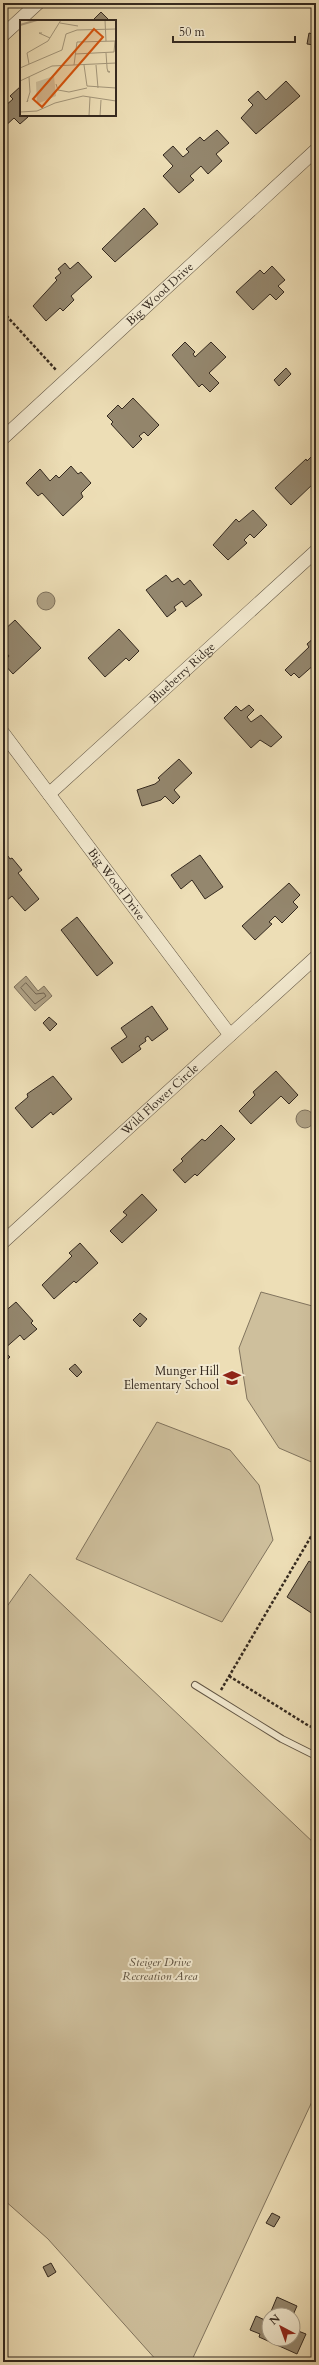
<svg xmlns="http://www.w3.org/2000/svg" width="319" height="2365" viewBox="0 0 319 2365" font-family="Cardo,serif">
	<rect width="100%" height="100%" fill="#eddeb6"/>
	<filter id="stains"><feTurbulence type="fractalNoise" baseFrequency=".005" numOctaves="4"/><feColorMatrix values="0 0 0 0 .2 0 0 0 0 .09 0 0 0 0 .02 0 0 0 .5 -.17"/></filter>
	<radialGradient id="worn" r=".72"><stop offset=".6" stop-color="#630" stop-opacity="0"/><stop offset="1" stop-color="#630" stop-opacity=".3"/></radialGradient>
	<g fill="#cebf9c" stroke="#81745e">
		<path d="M261 1292 316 1307V1464L279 1448 247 1399 239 1348Z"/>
		<path d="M157 1422 230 1450 259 1485 273 1540 222 1622 76 1559Z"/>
		<path d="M30 1574 316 1845V2093L191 2362H158L48 2239 3 2199V1612Z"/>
	</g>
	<g fill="#aea083" stroke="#7d705b">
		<circle cx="46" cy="601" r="9"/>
		<path d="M26 976 38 991 44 986 52 996 35 1011 14 987Z"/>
		<circle cx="305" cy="1119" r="9"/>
	</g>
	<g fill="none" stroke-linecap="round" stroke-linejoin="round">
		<path stroke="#716451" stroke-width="1" d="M26 983 36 994 44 993 46 996 35 1004 21 988Z"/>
	</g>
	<g fill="#94876e" stroke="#34291f">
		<path d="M101 12 110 21H92Z"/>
		<path d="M309 33 316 35V53L312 52 314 45 307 44Z"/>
		<path d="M286 81 300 96 256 134 241 118 253 105 248 100 258 91 266 100Z"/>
		<path d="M21 86V115L28 117 20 124 14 118 3 128V104L5 106 13 99 10 96Z"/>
		<path d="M217 130 229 143 216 154 222 161 208 174 201 166 190 176 194 180 179 193 163 176 173 166 163 155 173 146 183 157 189 152 186 149 200 137 204 141Z"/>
		<path d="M144 208 158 224 115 262 102 249Z"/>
		<path d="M78 262 92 277 71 296 74 300 63 311 60 308 46 321 33 306 57 280 55 278 61 273 58 269 65 263 70 269Z"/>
		<path d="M272 266 285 280 278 286 284 292 276 300 270 294 253 310 236 292 260 270 264 274Z"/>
		<path d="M185 342 195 352 193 354 195 357 211 342 226 357 209 373 219 383 210 392 202 384 199 387 172 355Z"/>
		<path d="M286 368 291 374 279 386 274 380Z"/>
		<path d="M133 398 159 425 148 436 144 432 139 436 142 439 133 448 111 424 113 422 107 416 118 405 122 409Z"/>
		<path d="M316 452V477L313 480 314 483 291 505 275 488 306 459 307 461Z"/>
		<path d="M71 466 78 474 81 472 91 483 81 493 83 497 63 516 42 493 38 496 26 483 40 469 50 481 56 475 59 478Z"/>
		<path d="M253 510 267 525 254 538 250 534 244 540 247 543 228 560 213 545 236 519 239 522Z"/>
		<path d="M166 575 172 582 178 578 184 585 190 580 202 595 186 607 182 601 174 607 176 610 167 617 146 590Z"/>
		<path d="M15 620 41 648 13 674 3 663 9 656 3 649V631Z"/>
		<path d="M119 629 139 651 129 661 126 658 105 677 88 658Z"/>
		<path d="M316 636V663L299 678 294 673 291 676 285 670 309 647 307 644Z"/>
		<path d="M249 705 254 710 247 717 251 722 261 715 282 737 271 747 260 740 251 748 224 718 236 706 241 711Z"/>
		<path d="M179 759 192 773 174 790 180 797 173 804 165 796 161 800 142 806 137 790 155 784 160 780 158 778Z"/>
		<path d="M200 855 223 887 205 899 192 880 181 889 171 875Z"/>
		<path d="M8 856 10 859 12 858 22 870 18 873 39 899 25 911 12 896 6 901 3 898V860Z"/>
		<path d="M289 883 300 895 293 902 298 907 282 923 275 916 269 922 272 924 255 940 242 926Z"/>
		<path d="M77 917 113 963 97 976 61 930Z"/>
		<path d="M152 1006 168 1029 152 1041 148 1036 145 1038 146 1041 139 1046 141 1049 122 1063 111 1048 127 1037 121 1028Z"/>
		<path d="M49 1017 57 1024 50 1031 43 1023Z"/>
		<path d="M276 1071 298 1095 289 1104 281 1096 251 1124 239 1111 255 1095 253 1092Z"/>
		<path d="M53 1076 72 1099 53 1115 51 1112 32 1128 15 1108 28 1097 27 1094Z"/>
		<path d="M221 1125 235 1139 197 1176 195 1174 185 1183 173 1170 183 1161 181 1159 202 1139 205 1141Z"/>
		<path d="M142 1194 157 1210 122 1243 110 1231 127 1215 123 1212Z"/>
		<path d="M80 1243 98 1263 76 1283 74 1281 54 1299 42 1285 72 1256 69 1253Z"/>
		<path d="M16 1302 33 1321 31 1323 37 1329 24 1340 20 1335 3 1350 10 1357 3 1364V1313Z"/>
		<path d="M140 1313 147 1319 140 1327 133 1320Z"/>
		<path d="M75 1364 82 1372 77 1377 69 1369Z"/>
		<path d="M309 1561 316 1566V1616L287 1597Z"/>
		<path d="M272 2213 280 2217 274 2227 266 2223Z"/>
		<path d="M51 2263 56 2272 48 2277 43 2267Z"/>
		<path d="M277 2297 297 2306 293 2315H269V2339H293V2329L306 2334 297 2354 259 2337 260 2334 250 2330 256 2316 267 2321Z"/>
	</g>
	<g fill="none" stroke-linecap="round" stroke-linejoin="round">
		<g stroke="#625645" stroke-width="8">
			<path id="service" d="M195 1685 282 1739 316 1756"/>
		</g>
		<g stroke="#625645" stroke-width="14">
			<g id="minor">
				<path d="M3 35 38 3"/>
				<path id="s1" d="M3 438 316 150"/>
				<path id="s2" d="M3 733 230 1035"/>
				<path id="s3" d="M49 794 316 551"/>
				<path id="s4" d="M3 1242 316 957"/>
			</g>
		</g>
		<g stroke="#34291f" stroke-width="2.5" stroke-dasharray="3 2" stroke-linecap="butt">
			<path d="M3 312 57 371"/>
			<path d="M229 1676 309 1726 316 1728"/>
			<path d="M221 1690 316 1528"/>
		</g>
		<use href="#service" stroke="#f3ead0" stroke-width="6"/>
		<use href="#minor" stroke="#f3ead0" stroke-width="13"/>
	</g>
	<defs>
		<g id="school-bare" transform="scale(1.38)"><path d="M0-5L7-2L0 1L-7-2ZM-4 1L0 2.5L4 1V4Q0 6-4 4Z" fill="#8f2418" stroke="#f3ead0" stroke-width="2.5" paint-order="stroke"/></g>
	</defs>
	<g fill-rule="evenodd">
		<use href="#school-bare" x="232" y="1378"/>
	</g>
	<g text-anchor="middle" stroke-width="4" stroke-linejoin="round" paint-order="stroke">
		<g font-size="12" fill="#34291f" stroke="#f3ead0">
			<text dy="4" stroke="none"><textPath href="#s1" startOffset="213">Big Wood Drive</textPath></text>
			<text dy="4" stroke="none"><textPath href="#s3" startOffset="180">Blueberry Ridge</textPath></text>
			<text dy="4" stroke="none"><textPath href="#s2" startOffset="189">Big Wood Drive</textPath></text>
			<text dy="4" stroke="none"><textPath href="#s4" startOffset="212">Wild Flower Circle</textPath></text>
		</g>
		<g font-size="12" fill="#34291f" stroke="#f3ead0" text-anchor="end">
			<text x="219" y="1375">Munger Hill<tspan x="219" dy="14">Elementary School</tspan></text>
		</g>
		<g font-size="12" font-style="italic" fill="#5a4e3e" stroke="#f3ead0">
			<text x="160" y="1966">Steiger Drive<tspan x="160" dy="14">Recreation Area</tspan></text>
		</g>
	</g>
	<g transform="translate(20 20)">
		<rect width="96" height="96" fill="#eddeb6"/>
		<path d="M34 56 36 76 17 84 16 62Z" fill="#cebf9c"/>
		<path fill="none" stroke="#aea083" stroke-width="2" d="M0 5 17 0"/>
		<path fill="none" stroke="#a3967a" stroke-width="1" d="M85 0 86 21M40 3 58 6M22 13H19L30 18M86 33 87 47V48L88 52H90L88 51M55 34 94 32 95 21M9 44 7 33 28 21 41 0M54 45 57 22 96 21M64 45 67 66M76 45 78 68M0 48 42 30 46 14 57 10 96 9M0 61 32 46 96 43M36 64 38 70 49 72 67 68M67 66 96 68M8 80 7 82 10 72 9 57M0 92 17 91 35 83 63 76 96 81M69 96 70 77M80 96 81 80"/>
		<path fill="#d6540e" fill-opacity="0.15" stroke="#d6540e" stroke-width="2" d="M74 9 83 17 22 87 13 79Z"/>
		<rect width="96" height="96" fill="none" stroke="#34291f" stroke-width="2"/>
	</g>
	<rect width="319" height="2365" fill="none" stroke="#eddeb6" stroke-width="16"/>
	<rect x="4" y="4" width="311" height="2357" fill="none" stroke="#34291f" stroke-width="2"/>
	<rect x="8" y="8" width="303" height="2349" fill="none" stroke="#34291f"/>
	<g transform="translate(281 2327) rotate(319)"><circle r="19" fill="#f3ead0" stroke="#a79d89"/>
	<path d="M0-3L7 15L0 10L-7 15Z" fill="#8f2418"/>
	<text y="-6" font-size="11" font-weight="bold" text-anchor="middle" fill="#34291f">N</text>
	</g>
	<path d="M173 36v6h122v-6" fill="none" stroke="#34291f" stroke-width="2"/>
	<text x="179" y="36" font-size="12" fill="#34291f" stroke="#f3ead0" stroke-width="3" paint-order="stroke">50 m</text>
	<rect width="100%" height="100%" filter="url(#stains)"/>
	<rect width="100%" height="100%" fill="url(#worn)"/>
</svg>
